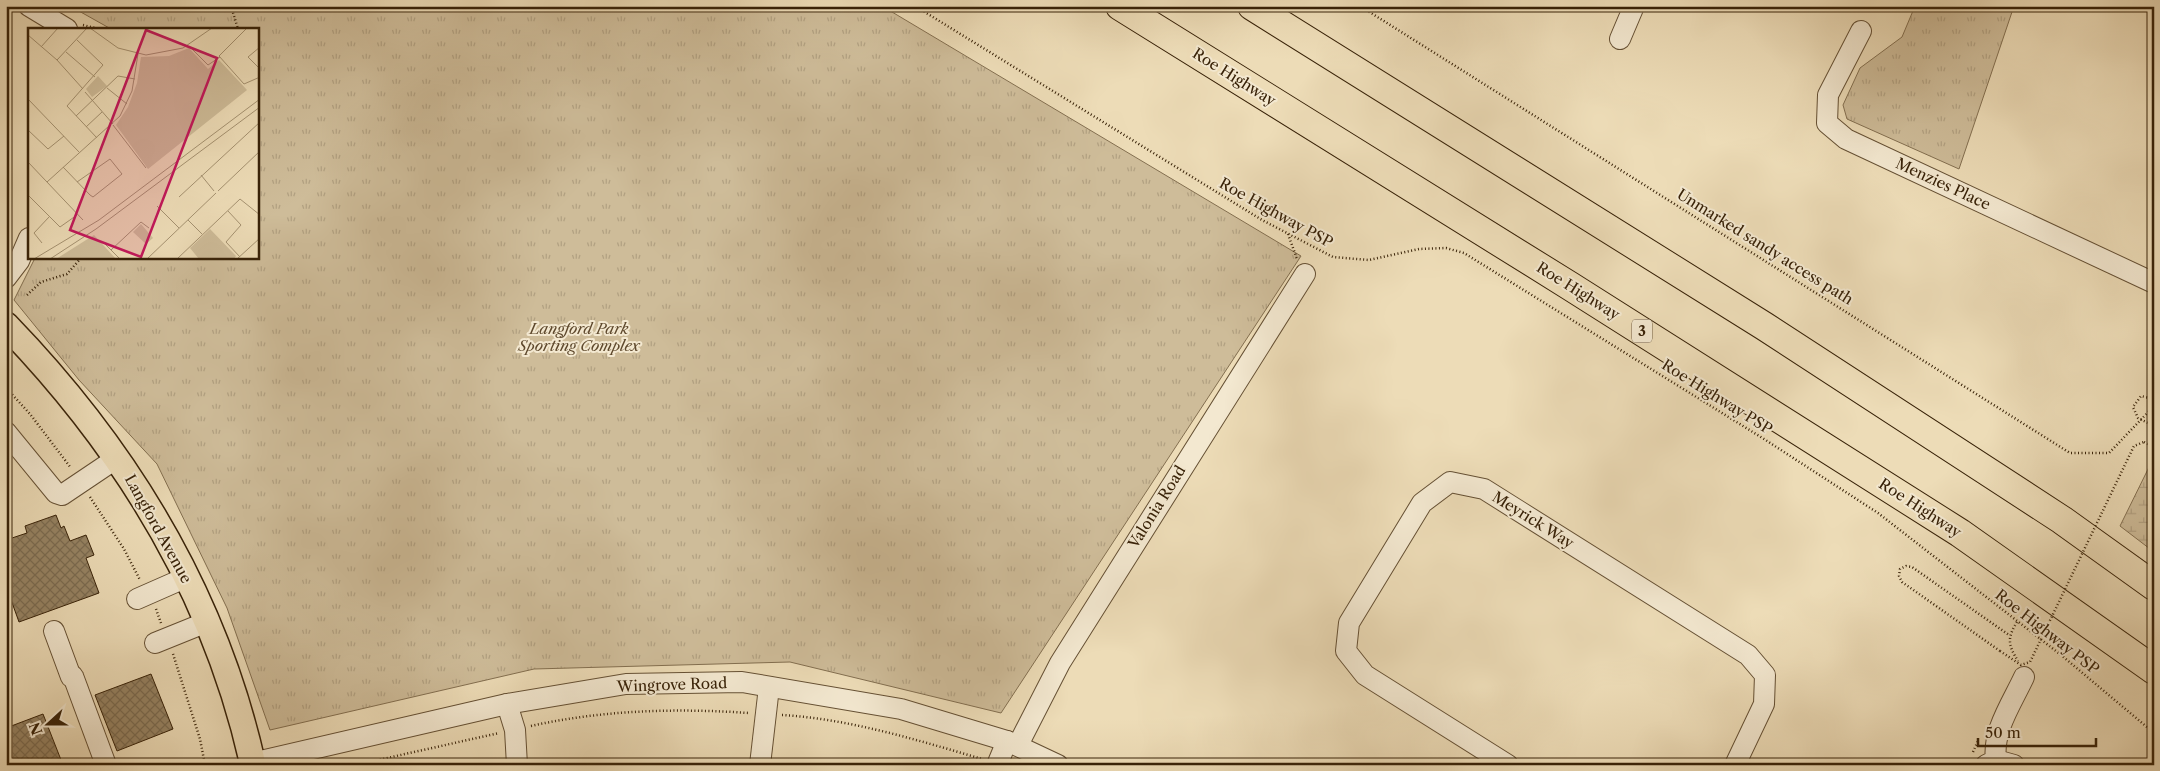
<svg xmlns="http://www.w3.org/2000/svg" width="2160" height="771" viewBox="0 0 2160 771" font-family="'Libre Caslon Text',serif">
	<defs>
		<pattern id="wetland-marsh" width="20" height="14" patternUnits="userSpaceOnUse" patternTransform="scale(1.25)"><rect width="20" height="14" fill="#cebc99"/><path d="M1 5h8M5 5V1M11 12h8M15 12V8" fill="none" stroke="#b2a182"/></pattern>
		<pattern id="park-tufts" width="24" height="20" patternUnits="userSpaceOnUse" patternTransform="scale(1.25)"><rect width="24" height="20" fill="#cebc99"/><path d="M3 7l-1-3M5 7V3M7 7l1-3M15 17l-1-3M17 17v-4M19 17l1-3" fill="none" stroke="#b2a182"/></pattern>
		<pattern id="building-cross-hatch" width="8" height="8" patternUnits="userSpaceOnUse" patternTransform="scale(1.25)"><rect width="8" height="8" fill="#968363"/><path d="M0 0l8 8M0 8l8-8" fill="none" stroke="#7b6b50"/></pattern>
	</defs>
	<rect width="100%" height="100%" fill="#eddcb7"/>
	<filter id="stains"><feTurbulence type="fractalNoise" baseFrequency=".004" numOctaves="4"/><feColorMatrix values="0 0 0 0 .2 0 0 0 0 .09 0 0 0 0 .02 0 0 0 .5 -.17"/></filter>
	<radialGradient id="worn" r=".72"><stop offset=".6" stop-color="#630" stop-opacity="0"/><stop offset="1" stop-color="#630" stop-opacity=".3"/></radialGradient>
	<path fill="url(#wetland-marsh)" stroke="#836f50" d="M2154 457V552L2120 526Z"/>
	<g fill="url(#park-tufts)" stroke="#836f50">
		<path d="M70 6H882L1301 256 1001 713 790 662 534 669 270 730 227 608 157 464 79 380 14 300 35 258H258V29H111Z"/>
		<path d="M1915 6H2014L1959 169 1847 119 1843 105 1860 68 1902 37Z"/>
	</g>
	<g fill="url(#building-cross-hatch)" stroke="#382208">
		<path d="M56 515 61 528 64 526 70 541 86 535 94 555 86 558 99 593 19 622 10 597 6 594V540L27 533 25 526Z"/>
		<path d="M151 674 173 729 117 751 95 695Z"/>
		<path d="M43 714 63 765H6V728Z"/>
	</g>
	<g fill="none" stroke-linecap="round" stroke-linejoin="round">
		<g stroke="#655034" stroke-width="22">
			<g id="minor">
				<path d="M29 6 67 29"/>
				<path d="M1861 31 1828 95 1827 123 1846 139 2154 283"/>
				<path d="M1620 39 1634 6"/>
				<path d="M6 278 19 261 29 238"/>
				<path d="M6 432 56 493 62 495 117 458"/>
				<path d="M137 599 187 577"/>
				<path d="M54 631 71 677"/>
				<path d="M155 643 207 622"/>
				<path d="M73 676 106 765"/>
				<path d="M507 704 515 730 517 765"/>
				<path d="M1018 745 1060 663 1305 274"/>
				<path d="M1996 760 2014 765"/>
				<path d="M252 763 507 704 626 684 742 682 901 709 1007 741 1058 765"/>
				<path d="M760 765 769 687"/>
				<path d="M997 765 1007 741"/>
				<path d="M1508 765 1365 675 1346 651 1349 623 1422 503 1450 482 1484 489 1748 655 1765 675 1764 704 1735 765"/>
				<path d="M1986 765 1996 760C1992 731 2012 703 2024 677"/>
			</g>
		</g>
		<g stroke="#382208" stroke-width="28">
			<path id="major" d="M6 325C127 450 215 594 253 765"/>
		</g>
		<g stroke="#382208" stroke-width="30">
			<g id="highway">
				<path d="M1120 6 1570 286 1960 533 2154 670"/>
				<path d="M1252 6 1764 326 2062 520 2154 586"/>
			</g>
		</g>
		<g stroke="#382208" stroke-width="2.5" stroke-dasharray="1 2.5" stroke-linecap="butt">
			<path d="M231 6 238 29"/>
			<path d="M915 6 1262 220 1333 257 1369 260 1419 249 1446 248 1464 253 1764 439 1878 513 2061 655 2154 733"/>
			<path d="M1360 6 2070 453H2109L2154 406"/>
			<path d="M83 25 99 29"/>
			<path d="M1288 234 1297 259"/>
			<path d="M27 295 41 282 67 274 81 258"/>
			<path d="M6 375 9 391 30 414 71 468"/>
			<path d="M2154 399 2141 396 2133 407 2138 418 2154 426"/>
			<path d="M2144 442 2154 447"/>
			<path d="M90 497 124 549 140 580"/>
			<path d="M156 609 161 623"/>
			<path d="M2017 622C2007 638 2008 645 2018 661"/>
			<path d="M2000 651 1902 582 1899 576 1900 569 1906 566 1912 567 2009 635"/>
			<path d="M173 654 200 739 205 765"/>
			<path d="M782 715C850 719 917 740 982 759"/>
			<path d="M531 726C602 710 677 708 749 713"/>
			<path d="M1973 752 1978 741"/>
			<path d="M356 765 499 733"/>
		</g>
		<use href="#minor" stroke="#f3e8d0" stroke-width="20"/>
		<use href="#major" stroke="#eddcb7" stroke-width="25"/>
		<use href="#highway" stroke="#eddcb7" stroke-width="28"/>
		<path stroke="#382208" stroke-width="2.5" stroke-dasharray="1 2.5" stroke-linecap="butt" d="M2000 651 2021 665 2030 662 2134 446 2144 442"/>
	</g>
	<g text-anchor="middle" stroke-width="4" stroke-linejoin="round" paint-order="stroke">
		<rect fill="#f3e8d0" stroke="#705d44" stroke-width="1" x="1632" y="319.5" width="20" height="23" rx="4"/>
		<g font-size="14" font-weight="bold" fill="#382208">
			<text x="1642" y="336">3</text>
		</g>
		<g font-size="15" fill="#382208" stroke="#f3e8d0">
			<text transform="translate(1234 77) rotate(32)" y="5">Roe Highway</text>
			<text transform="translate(1943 184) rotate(25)" y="5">Menzies Place</text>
			<text transform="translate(1276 213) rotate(29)" y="5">Roe Highway PSP</text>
			<text transform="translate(1765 247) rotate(32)" y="5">Unmarked sandy access path</text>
			<text transform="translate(1578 291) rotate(32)" y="5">Roe Highway</text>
			<text transform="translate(1717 397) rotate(32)" y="5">Roe Highway PSP</text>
			<text transform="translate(1157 507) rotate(-58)" y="5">Valonia Road</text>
			<text transform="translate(1920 508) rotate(33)" y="5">Roe Highway</text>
			<text transform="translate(1533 520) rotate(32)" y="5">Meyrick Way</text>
			<text transform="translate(158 529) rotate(61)" y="5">Langford Avenue</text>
			<text transform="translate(2047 632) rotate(38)" y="5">Roe Highway PSP</text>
			<text transform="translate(672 685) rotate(-2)" y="5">Wingrove Road</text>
		</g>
		<g font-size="15" font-style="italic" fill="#5e482c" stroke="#f3e8d0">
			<text x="579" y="334">Langford Park<tspan x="579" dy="17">Sporting Complex</tspan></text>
		</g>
	</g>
	<g transform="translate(28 28)">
		<rect width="231" height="231" fill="#eddcb7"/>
		<path d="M66 207 88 231H28Z" fill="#cebc99"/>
		<path d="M161 20 180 41 191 32 219 62 120 141 88 97 100 79 109 55 113 29 141 28ZM70 48 79 58 64 69 58 61ZM113 196 125 210 118 216 105 204ZM182 201 208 228 206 231H171L162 220Z" fill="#cebc99"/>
		<path fill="none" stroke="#a59271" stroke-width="1" d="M62 0 90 20 118 27 155 20 184 0M219 0 191 28 216 56 232 49M0 7 29 32 59 0M49 12 75 37 39 78 69 110M161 18 180 37 192 29M13 19 30 0M232 19 220 29 232 41M38 24 67 49M29 32 55 61M79 60 99 76M57 64 85 96M0 71 51 124M48 88 90 48 107 51M85 97 118 140M58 99 74 84M0 102 20 121 36 108M0 134 55 192M35 139 62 167 65 169 94 146 82 131 49 154M173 147 186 163M19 154 92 88 104 63 110 26M190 163 232 123M0 167 32 199 49 187M151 169 232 94M129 178 151 200M200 183 213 197 198 214 212 229M160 192 174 206M14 215 6 205 21 189M76 215 92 231M83 222 113 194 121 200M6 231 71 192 232 71M22 231 68 201 232 79M119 231 188 165M149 231 212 171 232 187M209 231 232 210"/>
		<path fill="#c2185b" fill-opacity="0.15" stroke="#c2185b" stroke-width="2.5" d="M118 2 189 30 113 229 42 202Z"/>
		<rect width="231" height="231" fill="none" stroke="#382208" stroke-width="2.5"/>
	</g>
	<rect width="2160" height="771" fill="none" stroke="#eddcb7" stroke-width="25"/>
	<rect x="8" y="8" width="2145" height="756" fill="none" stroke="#382208" stroke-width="2.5"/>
	<rect x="12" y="12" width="2135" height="746" fill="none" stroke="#382208"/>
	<g transform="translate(48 724) rotate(249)" stroke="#f3e8d0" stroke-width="4" paint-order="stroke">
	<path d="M0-4L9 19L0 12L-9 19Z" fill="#382208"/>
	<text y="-8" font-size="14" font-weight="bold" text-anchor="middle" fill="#382208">N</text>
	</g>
	<path d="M1978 738v8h118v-8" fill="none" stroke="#382208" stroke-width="2.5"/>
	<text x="1985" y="738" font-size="15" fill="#382208" stroke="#f3e8d0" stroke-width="4" paint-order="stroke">50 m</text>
	<rect width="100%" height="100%" filter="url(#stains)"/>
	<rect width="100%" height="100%" fill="url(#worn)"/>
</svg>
